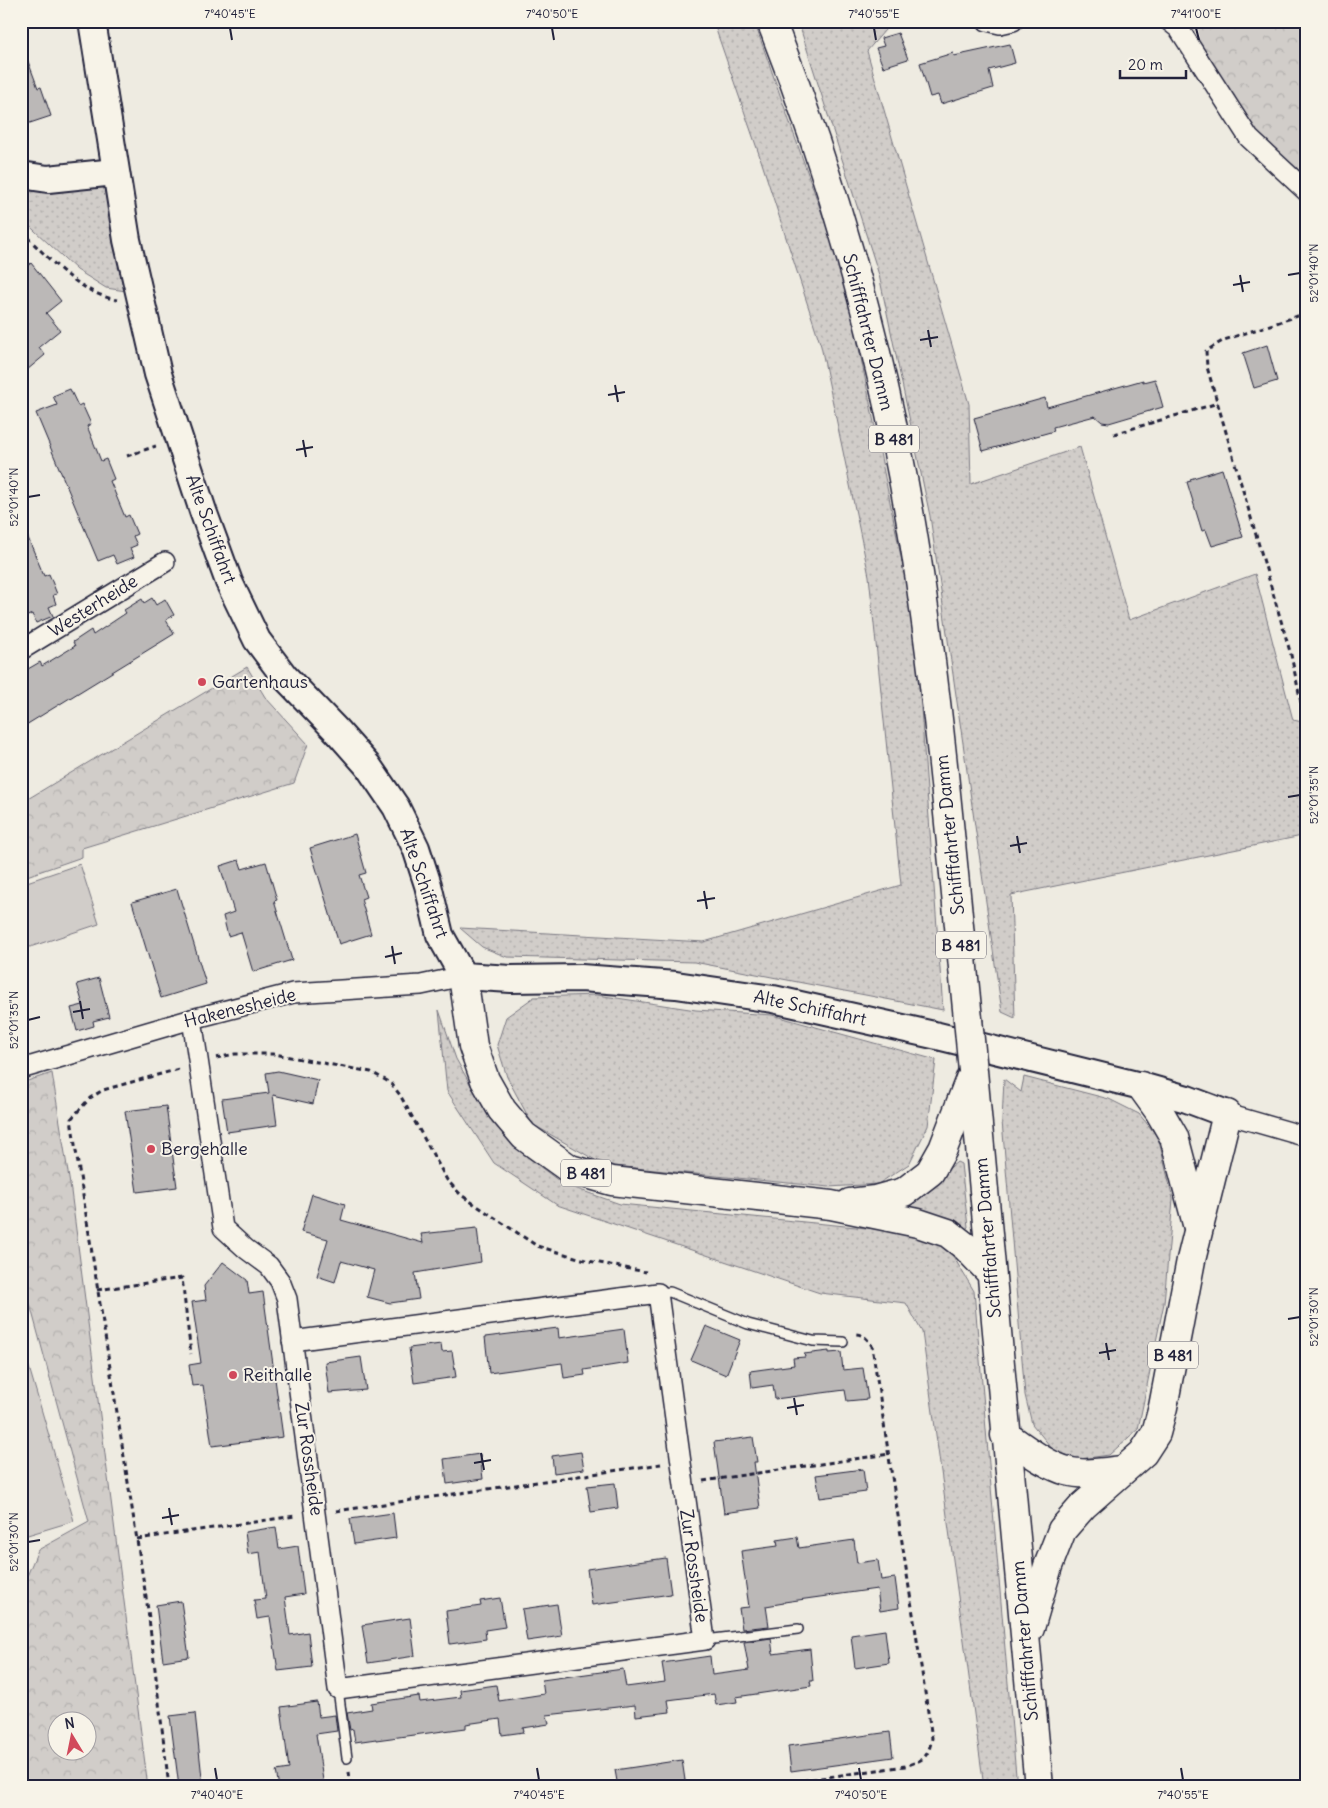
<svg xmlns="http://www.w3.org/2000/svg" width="1328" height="1808" viewBox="0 0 1328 1808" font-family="Delius,sans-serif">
	<defs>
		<pattern id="grass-dots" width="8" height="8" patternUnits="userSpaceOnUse" patternTransform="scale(1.25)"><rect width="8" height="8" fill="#d1cdc9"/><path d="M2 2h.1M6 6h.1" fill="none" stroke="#b3b0ae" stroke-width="1.8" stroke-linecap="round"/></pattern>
		<pattern id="forest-crowns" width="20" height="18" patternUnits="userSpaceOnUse" patternTransform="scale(1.25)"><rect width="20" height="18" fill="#d1cdc9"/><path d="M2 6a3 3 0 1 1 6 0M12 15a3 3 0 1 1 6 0" fill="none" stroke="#b3b0ae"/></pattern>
	</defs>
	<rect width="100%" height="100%" fill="#eeebe1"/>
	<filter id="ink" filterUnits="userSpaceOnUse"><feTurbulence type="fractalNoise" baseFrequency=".02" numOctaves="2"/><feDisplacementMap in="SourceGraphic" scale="10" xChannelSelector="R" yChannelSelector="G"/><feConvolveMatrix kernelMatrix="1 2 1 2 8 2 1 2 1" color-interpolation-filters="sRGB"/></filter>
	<g filter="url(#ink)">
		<g fill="url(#grass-dots)" stroke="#7a7882">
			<path d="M713 21H754L845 279 915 626 943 1010 694 962 507 957 482 947 460 928 704 942 901 885 869 576 821 346 760 157Z"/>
			<path d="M798 21H889L891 23 867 51 969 404 971 484 1080 447 1129 620 1255 574 1293 720 1307 723V835L1011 895 1015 1018 1002 1012 930 516 879 275Z"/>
			<path d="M21 181 104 188 126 291 106 288 77 270 21 218Z"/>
			<path d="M597 995 696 1010 772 1015 936 1060 928 1126 909 1164 878 1184 829 1187 604 1165 532 1124 507 1077 497 1045 506 1017 534 997Z"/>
			<path d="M439 1010 456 1059 487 1114 522 1153 563 1184 620 1204 876 1229 928 1235 950 1251 974 1291 1017 1787H987L983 1780 922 1332 906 1303 820 1293 557 1205 494 1163 447 1091Z"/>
			<path d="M1024 1077 1109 1099 1139 1114 1158 1137 1173 1199 1164 1303 1138 1429 1109 1455 1080 1459 1054 1451 1032 1424 1025 1395 1002 1121 1004 1079 1021 1092Z"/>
			<path d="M957 1162 961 1164 968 1227 965 1230 908 1205 907 1203Z"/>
		</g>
		<g fill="url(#forest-crowns)" stroke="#7a7882" fill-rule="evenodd">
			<path d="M1180 21H1307V181L1251 130Z"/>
			<path d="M247 667 265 697 308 744 294 783 82 848V857L21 878V803Z"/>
			<path d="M52 1073 71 1191 148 1787H21V1590L38 1550 89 1522 21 1271V1083ZM58 1720H88V1750H58Z"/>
		</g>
		<g fill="#d1cdc9" stroke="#7a7882">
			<path d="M80 864 99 924 21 950V884Z"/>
			<path d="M21 1340 74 1521 21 1537Z"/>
		</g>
		<g fill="#bbb8b7" stroke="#22223b">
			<path d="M898 33 908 59 883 67 876 48 884 46 881 38Z"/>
			<path d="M1010 44 1015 63 989 70 993 88 941 104 938 95 930 97 920 63 953 53 954 56Z"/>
			<path d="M23 48 38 88 41 87 51 116 21 126V49Z"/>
			<path d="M31 263 61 301 46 313 60 330 39 347 45 355 21 375V271Z"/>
			<path d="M1267 345 1277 381 1254 388 1243 353Z"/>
			<path d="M1155 379 1163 407 1109 423 1102 422 1095 416 1053 427 1054 431 983 451 974 418 1045 398 1047 407 1143 380V382Z"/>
			<path d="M70 389 78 406 82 404 91 424 87 426 101 461 106 459 114 479 110 481 125 517 129 515 137 534 133 536 137 545 130 548 134 557 117 564 113 555 98 561 36 413 57 405 53 396Z"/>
			<path d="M1222 469 1243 537 1212 546 1206 530 1202 531 1187 482 1191 481 1190 479Z"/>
			<path d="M21 521 44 576 49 574 57 594 53 595 56 604 49 607 53 616 36 623 32 614 21 619Z"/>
			<path d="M152 598 156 605 165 599 174 615 166 620 174 634 21 728V673L40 662 42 666 75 646 73 642 91 630 93 635 126 613 124 610 142 599 144 603Z"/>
			<path d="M355 834 366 873 359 875 366 897 361 899 371 934 339 944 310 848Z"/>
			<path d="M239 860 242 869 266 862 277 900 274 901 292 960 253 972 241 932 228 936 223 916 234 912 220 866Z"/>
			<path d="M177 889 206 984 161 998 132 902Z"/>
			<path d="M99 978 109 1017 93 1021 94 1026 77 1031 71 1008 83 1005 77 984Z"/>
			<path d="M278 1071 318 1080 313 1104 273 1095 277 1125 227 1132 222 1099 269 1093 266 1073Z"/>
			<path d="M166 1106 177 1187 137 1192 125 1111Z"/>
			<path d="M312 1194 345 1204 341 1220 423 1243 421 1234 477 1228 481 1262 415 1273 419 1299 390 1303 367 1297 374 1270 341 1261 335 1282 317 1276 328 1239 301 1232Z"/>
			<path d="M223 1262 247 1280 249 1294 263 1292 283 1437 212 1446 203 1385 192 1386 189 1365 201 1363 192 1302 206 1300 204 1286Z"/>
			<path d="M706 1326 740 1340 726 1375 691 1360Z"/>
			<path d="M558 1328 559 1338 624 1329 628 1363 584 1370 585 1375 564 1378 562 1363 489 1373 485 1337Z"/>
			<path d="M441 1344 442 1352 452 1351 456 1377 414 1383 409 1348Z"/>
			<path d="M829 1351V1353L841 1352 843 1370 863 1368 868 1399 847 1401 845 1390 775 1399 773 1385 752 1388 750 1371 794 1365 793 1358 805 1357 804 1354Z"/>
			<path d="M361 1357 366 1390 329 1393 325 1362Z"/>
			<path d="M753 1437 757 1462H754L760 1508 724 1513 714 1442Z"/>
			<path d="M581 1452 584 1469 554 1473 552 1456Z"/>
			<path d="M480 1454 483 1479 447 1484 444 1459Z"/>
			<path d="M863 1469 866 1492 820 1498 816 1475Z"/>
			<path d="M615 1483 618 1508 591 1512 587 1486Z"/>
			<path d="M393 1513 396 1538 354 1544 350 1519Z"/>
			<path d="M276 1527 279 1549 298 1546 304 1594 285 1597 290 1635 308 1632 312 1667 278 1671 270 1617 257 1619 254 1600 266 1599 260 1552 248 1554 245 1532Z"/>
			<path d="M797 1537 799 1548 854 1540 857 1563 878 1560 881 1580 895 1578 899 1608 880 1611 877 1589 784 1602V1603L766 1606 769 1626 742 1629 739 1608 749 1607 741 1551 778 1546 777 1540Z"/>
			<path d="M666 1558 671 1594 592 1605 587 1569Z"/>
			<path d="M500 1598 505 1627 485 1630 486 1639 450 1644 446 1611 481 1606 480 1601Z"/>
			<path d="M181 1601 189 1657 163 1661 156 1605Z"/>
			<path d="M557 1604 562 1636 527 1641 522 1609Z"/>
			<path d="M410 1618 415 1656 368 1663 362 1625Z"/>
			<path d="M885 1630 889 1663 855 1668 851 1635Z"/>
			<path d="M771 1638 773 1654 810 1649 813 1681H810L811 1686 736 1697 737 1702 716 1705 714 1694 668 1700 670 1712 636 1716 635 1705 547 1715 549 1724 523 1728 524 1732 502 1735 500 1719 466 1724V1728L376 1740V1739L355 1742 353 1729 350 1730 347 1713 372 1709 371 1703 419 1696 420 1702 461 1697 460 1690 496 1685 499 1701 544 1694 542 1680 623 1669 626 1687 665 1682 662 1663 710 1656 712 1675 749 1670 744 1642Z"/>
			<path d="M317 1702 319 1717 335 1715 337 1731 316 1734 324 1787H279L276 1771 289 1769 281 1707Z"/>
			<path d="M195 1713 203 1787H179L170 1716Z"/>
			<path d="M890 1732 893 1757 791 1771 788 1746Z"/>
			<path d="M682 1760 686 1787H618L615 1770Z"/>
		</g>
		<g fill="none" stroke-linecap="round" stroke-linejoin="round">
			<g stroke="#22223b" stroke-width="12">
				<g id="lane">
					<path d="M658 1293 670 1292 748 1324 813 1341 843 1342"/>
					<path d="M705 1640 798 1629"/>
					<path d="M338 1689 347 1758"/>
				</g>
			</g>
			<g stroke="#22223b" stroke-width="22">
				<g id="street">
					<path d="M987 21 1000 24 1013 21"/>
					<path d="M1169 21 1179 29 1249 138 1307 192"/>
					<path d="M21 650 165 562"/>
					<path d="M192 1019 223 1228 246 1249 269 1266 280 1281 287 1299 338 1689 705 1640 658 1293 292 1341"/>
					<path d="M21 1069 192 1019 293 993 421 985 463 976"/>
					<path d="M1227 1114 1307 1137"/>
				</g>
			</g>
			<g stroke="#22223b" stroke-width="30">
				<g id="secondary">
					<path d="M92 21 127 240 158 374 203 511 229 582 257 640 285 677 337 731 368 766 396 807 416 848 428 885 440 935 463 976 511 979 581 978 676 985 773 999 938 1036 1141 1086 1187 1099 1227 1114"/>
					<path d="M21 175 48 179 115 172"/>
				</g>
			</g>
			<g stroke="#22223b" stroke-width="31">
				<g id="highway">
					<path d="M771 21C836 186 884 360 913 535 939 695 952 857 968 1019"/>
					<path d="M463 976 473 1046 485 1080 502 1110 524 1136 570 1169 612 1181 831 1205 918 1223 948 1233 966 1247 991 1273"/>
					<path d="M973 1071 1039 1787"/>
					<path d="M1141 1086 1159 1111 1174 1137 1197 1224"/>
					<path d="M850 1203 875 1200 904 1192 930 1172 943 1149 971 1076"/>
					<path d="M1005 1435C1025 1448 1044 1464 1067 1471 1084 1476 1105 1472 1122 1470"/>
					<path d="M1030 1628 1048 1566 1062 1530 1083 1506 1143 1453 1156 1433 1163 1407 1191 1260 1227 1114"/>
				</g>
			</g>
			<g stroke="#22223b" stroke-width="3" stroke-dasharray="5 4" stroke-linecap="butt">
				<path d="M21 231C49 258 77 292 117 300"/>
				<path d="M1307 313 1224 340 1206 351 1207 367 1291 655 1307 731"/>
				<path d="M1114 434 1218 403"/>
				<path d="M127 456 156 446"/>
				<path d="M216 1058 235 1054H274L371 1072 391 1083 400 1095 447 1180 461 1195 537 1246 589 1261 646 1272"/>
				<path d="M97 1290 182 1278 191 1354"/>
				<path d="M703 1481 889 1454"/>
				<path d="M336 1511 661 1464"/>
				<path d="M137 1539 295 1516"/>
				<path d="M349 1772 351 1787"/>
				<path d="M169 1787 148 1610 71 1119 90 1098 103 1090 179 1069"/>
				<path d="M758 1787 905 1766C924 1760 928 1758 932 1738L872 1346C867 1338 863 1334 854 1334"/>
			</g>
			<use href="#lane" stroke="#f7f3e8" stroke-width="9"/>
			<use href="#street" stroke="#f7f3e8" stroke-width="19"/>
			<use href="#secondary" stroke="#f7f3e8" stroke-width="26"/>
			<use href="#highway" stroke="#f7f3e8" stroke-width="28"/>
			<g stroke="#22223b" stroke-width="31" stroke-linecap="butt">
				<path id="highway-bridge" d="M968 1019 973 1071"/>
			</g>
			<use href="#highway-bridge" stroke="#f7f3e8" stroke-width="28"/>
		</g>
	</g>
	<path fill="none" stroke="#22223b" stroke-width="2" d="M230 28 232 40M552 28 554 40M874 28 876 40M1196 28 1199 40M1240 275 1243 292M1288 275 1300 273M1233 285 1250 282M928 330 931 347M920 340 938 337M615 385 618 402M608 395 625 392M303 440 306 457M296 450 313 447M28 497 40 495M1288 797 1300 795M1017 836 1020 853M1010 846 1027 843M704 891 707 909M697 901 715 898M392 946 395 964M385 957 402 953M80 1001 83 1019M73 1012 90 1009M28 1020 40 1017M1288 1319 1300 1317M1106 1343 1109 1360M1099 1353 1116 1350M794 1398 797 1415M787 1408 804 1405M481 1453 484 1470M474 1463 491 1460M169 1508 172 1525M162 1518 179 1515M28 1542 40 1540M215 1768 217 1780M537 1768 539 1780M859 1768 861 1780M1181 1768 1183 1780"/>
	<g fill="#d1495b" stroke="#f7f3e8" stroke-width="2">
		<circle cx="202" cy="682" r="5"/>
		<circle cx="151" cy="1149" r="5"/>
		<circle cx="233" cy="1375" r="5"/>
	</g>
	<g text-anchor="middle" stroke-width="4" stroke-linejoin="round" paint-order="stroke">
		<g fill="#f7f3e8" stroke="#62616f" stroke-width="1">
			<rect x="869" y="425.5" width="50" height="27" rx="4"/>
			<rect x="936" y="931.5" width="50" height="27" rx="4"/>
			<rect x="561" y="1159.5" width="50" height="27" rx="4"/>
			<rect x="1148" y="1341.5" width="50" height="27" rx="4"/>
		</g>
		<g font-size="16" font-weight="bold" fill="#22223b">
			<text x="894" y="445">B 481</text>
			<text x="961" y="951">B 481</text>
			<text x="586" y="1179">B 481</text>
			<text x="1173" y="1361">B 481</text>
		</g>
		<g font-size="18" fill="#22223b" stroke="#f7f3e8">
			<text transform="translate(868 332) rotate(76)" y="6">Schifffahrter Damm</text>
			<text transform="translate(211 529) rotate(70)" y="6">Alte Schiffahrt</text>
			<text transform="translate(93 606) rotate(-32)" y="6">Westerheide</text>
			<text transform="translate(950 835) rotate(-96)" y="6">Schifffahrter Damm</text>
			<text transform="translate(424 883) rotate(71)" y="6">Alte Schiffahrt</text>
			<text transform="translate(240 1008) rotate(-14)" y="6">Hakenesheide</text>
			<text transform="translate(810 1008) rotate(12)" y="6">Alte Schiffahrt</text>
			<text transform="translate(988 1238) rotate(-95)" y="6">Schifffahrter Damm</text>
			<text transform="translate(309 1459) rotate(82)" y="6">Zur Rossheide</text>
			<text transform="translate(694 1566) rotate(82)" y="6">Zur Rossheide</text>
			<text transform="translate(1025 1641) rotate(-95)" y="6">Schifffahrter Damm</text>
		</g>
		<g font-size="18" fill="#22223b" stroke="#f7f3e8" text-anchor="start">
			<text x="212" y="688">Gartenhaus</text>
			<text x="161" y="1155">Bergehalle</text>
			<text x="243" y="1381">Reithalle</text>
		</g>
	</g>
	<rect width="1328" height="1808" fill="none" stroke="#f7f3e8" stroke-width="55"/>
	<g transform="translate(72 1736) rotate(350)"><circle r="24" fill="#f7f3e8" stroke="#a29fa3"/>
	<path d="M0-4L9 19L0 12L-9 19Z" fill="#d1495b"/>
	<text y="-8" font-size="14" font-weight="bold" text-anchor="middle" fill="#22223b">N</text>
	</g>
	<path d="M1120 70v8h66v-8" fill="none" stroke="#22223b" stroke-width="2.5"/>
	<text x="1128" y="70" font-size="15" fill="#22223b" stroke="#f7f3e8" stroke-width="4" paint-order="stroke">20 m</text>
	<rect x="28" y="28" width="1272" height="1752" fill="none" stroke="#22223b" stroke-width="2"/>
	<g font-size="12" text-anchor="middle" fill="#22223b">
		<text x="230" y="18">7°40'45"E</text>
		<text x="552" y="18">7°40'50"E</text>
		<text x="874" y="18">7°40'55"E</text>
		<text x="1196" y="18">7°41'00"E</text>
		<text transform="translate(1314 273) rotate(-90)" y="4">52°01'40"N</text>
		<text transform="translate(14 497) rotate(-90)" y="4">52°01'40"N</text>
		<text transform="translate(1314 795) rotate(-90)" y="4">52°01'35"N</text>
		<text transform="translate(14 1020) rotate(-90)" y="4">52°01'35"N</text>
		<text transform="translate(1314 1317) rotate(-90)" y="4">52°01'30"N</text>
		<text transform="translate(14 1542) rotate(-90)" y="4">52°01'30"N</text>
		<text x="217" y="1799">7°40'40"E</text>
		<text x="539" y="1799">7°40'45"E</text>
		<text x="861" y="1799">7°40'50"E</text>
		<text x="1183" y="1799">7°40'55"E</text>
	</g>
</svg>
